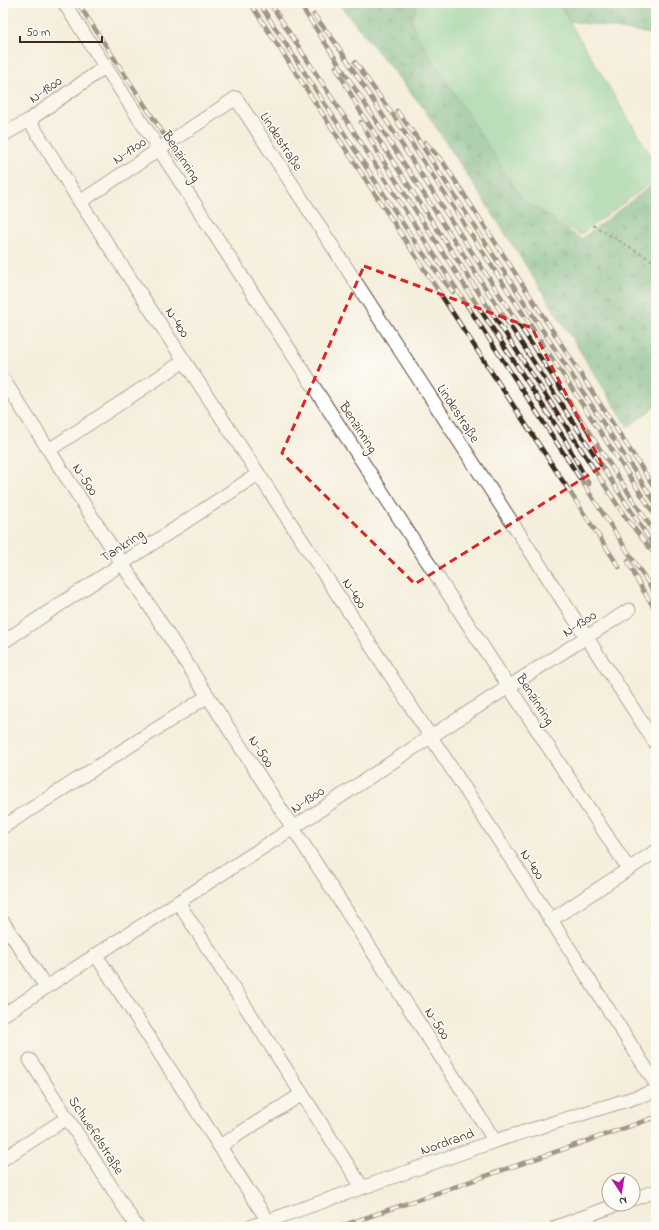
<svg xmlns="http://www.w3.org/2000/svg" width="659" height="1230" viewBox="0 0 659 1230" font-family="'Indie Flower',sans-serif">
	<defs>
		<pattern id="forest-firs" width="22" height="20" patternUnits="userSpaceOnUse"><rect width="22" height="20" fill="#5cad7a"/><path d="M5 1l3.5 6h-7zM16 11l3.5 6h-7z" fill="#4d8d63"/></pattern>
	</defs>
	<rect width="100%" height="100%" fill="#fdfcf7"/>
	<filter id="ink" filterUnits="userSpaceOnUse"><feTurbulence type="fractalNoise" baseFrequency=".025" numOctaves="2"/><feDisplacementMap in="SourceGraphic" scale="8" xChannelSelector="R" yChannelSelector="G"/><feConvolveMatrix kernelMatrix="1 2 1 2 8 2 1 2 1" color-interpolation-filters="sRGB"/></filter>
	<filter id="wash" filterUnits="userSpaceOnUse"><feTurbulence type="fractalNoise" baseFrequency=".012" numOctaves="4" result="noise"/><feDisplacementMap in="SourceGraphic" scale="16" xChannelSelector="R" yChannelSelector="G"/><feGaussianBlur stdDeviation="0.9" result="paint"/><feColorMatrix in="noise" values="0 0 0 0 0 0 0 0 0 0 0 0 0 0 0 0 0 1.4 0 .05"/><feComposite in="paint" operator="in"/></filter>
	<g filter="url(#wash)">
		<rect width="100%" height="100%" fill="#f6eedd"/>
		<g fill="url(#forest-firs)" stroke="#4c6c4c">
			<path d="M338 3H419L525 200 581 239 656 182V406L628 427 503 230 424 109Z"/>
			<path d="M558 3H656V35L569 21Z"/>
		</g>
		<path fill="#71c98f" stroke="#567a56" d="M418 3H558L656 164V179L580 235 523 200 417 35 412 21Z"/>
	</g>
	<g filter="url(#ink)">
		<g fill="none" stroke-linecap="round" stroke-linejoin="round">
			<g stroke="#57473b" stroke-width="15">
				<g id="minor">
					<path d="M64 3 509 687 628 868"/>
					<path d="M29 120 80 202 551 920 656 1084"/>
					<path d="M3 135 29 120 105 67"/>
					<path d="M80 202 236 98 656 744"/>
					<path d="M3 379 495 1141"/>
					<path d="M49 450 184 361"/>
					<path d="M3 642 258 474"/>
					<path d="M3 827 208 696"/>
					<path d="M178 902 362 1187"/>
					<path d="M551 920 656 851"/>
					<path d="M3 922 46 987"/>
					<path d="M96 955 268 1221"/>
					<path d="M3 1015 293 828 430 737 629 610"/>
					<path d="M30 1060 137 1227"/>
					<path d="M220 1146 302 1094"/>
					<path d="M3 1159 67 1118"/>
					<path d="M633 1199 656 1191"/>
					<path d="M250 1227 495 1141 656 1091"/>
					<path d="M556 1227 619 1204"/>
				</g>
			</g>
			<path stroke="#57473b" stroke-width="2" stroke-dasharray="3 3" stroke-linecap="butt" d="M593 225 656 263"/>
			<use href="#minor" stroke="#fff" stroke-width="13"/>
			<g stroke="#3b2a1e" stroke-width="4.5">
				<g id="rail">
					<path d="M78 3 180 159"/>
					<path d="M250 3 619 567"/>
					<path d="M259 3 417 245 439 275 453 292"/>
					<path d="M270 3 656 595"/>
					<path d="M299 3 656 549"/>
					<path d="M314 15 335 42 656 535"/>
					<path d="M355 62 393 115 656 517"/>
					<path d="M336 67 360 111 626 518 656 556"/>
					<path d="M397 111 415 135 656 504"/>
					<path d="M361 122 378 153 564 438 589 484"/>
					<path d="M425 142 443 162 656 490"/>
					<path d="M628 561 638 582 656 611"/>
					<path d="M339 1227 656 1117"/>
				</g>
			</g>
			<use href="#rail" stroke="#fdfcf7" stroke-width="3" stroke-dasharray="9" stroke-linecap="butt"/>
		</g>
	</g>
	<path d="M0 0H659V1230H0ZM364 266 532 328 603 466 415 584 282 453Z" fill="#f6eedd" fill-opacity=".55" fill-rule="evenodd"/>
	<path fill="none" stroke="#d62828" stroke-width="3" stroke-dasharray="8 5" stroke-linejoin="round" d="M364 266 532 328 603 466 415 584 282 453Z"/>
	<g text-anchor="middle" stroke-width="3" stroke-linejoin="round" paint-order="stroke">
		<g font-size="14" fill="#3b2a1e" stroke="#fdfcf7">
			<text transform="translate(45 89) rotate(-35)" y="5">N-1800</text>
			<text transform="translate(282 141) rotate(57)" y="5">Lindestraße</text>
			<text transform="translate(129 150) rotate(-34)" y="5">N-1700</text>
			<text transform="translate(182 156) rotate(57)" y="5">Benzinring</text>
			<text transform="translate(178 322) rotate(57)" y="5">N-400</text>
			<text transform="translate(459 413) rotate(57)" y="5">Lindestraße</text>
			<text transform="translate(359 427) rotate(57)" y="5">Benzinring</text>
			<text transform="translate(86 479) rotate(57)" y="5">N-500</text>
			<text transform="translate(122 545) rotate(-33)" y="5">Tankring</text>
			<text transform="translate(355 593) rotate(57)" y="5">N-400</text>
			<text transform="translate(579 623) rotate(-33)" y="5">N-1300</text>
			<text transform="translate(536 699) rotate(57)" y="5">Benzinring</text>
			<text transform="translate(262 751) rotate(57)" y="5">N-500</text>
			<text transform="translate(307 799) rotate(-34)" y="5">N-1300</text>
			<text transform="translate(533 864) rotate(57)" y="5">N-400</text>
			<text transform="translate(438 1023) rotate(57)" y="5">N-500</text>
			<text transform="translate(97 1135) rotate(57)" y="5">Schwefelstraße</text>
			<text transform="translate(447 1141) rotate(-19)" y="5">Nordrand</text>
		</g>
	</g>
	<rect width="659" height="1230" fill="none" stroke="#fdfcf7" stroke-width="16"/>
	<g transform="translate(621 1192) rotate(168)"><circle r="19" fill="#fdfcf7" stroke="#afa8a0"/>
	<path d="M0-3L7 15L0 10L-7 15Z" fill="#b5179e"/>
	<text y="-6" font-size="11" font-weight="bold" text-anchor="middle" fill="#3b2a1e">N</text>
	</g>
	<path d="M20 36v6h82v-6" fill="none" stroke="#3b2a1e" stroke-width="2"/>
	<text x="26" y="36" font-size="12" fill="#3b2a1e" stroke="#fdfcf7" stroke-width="3" paint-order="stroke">50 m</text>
</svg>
